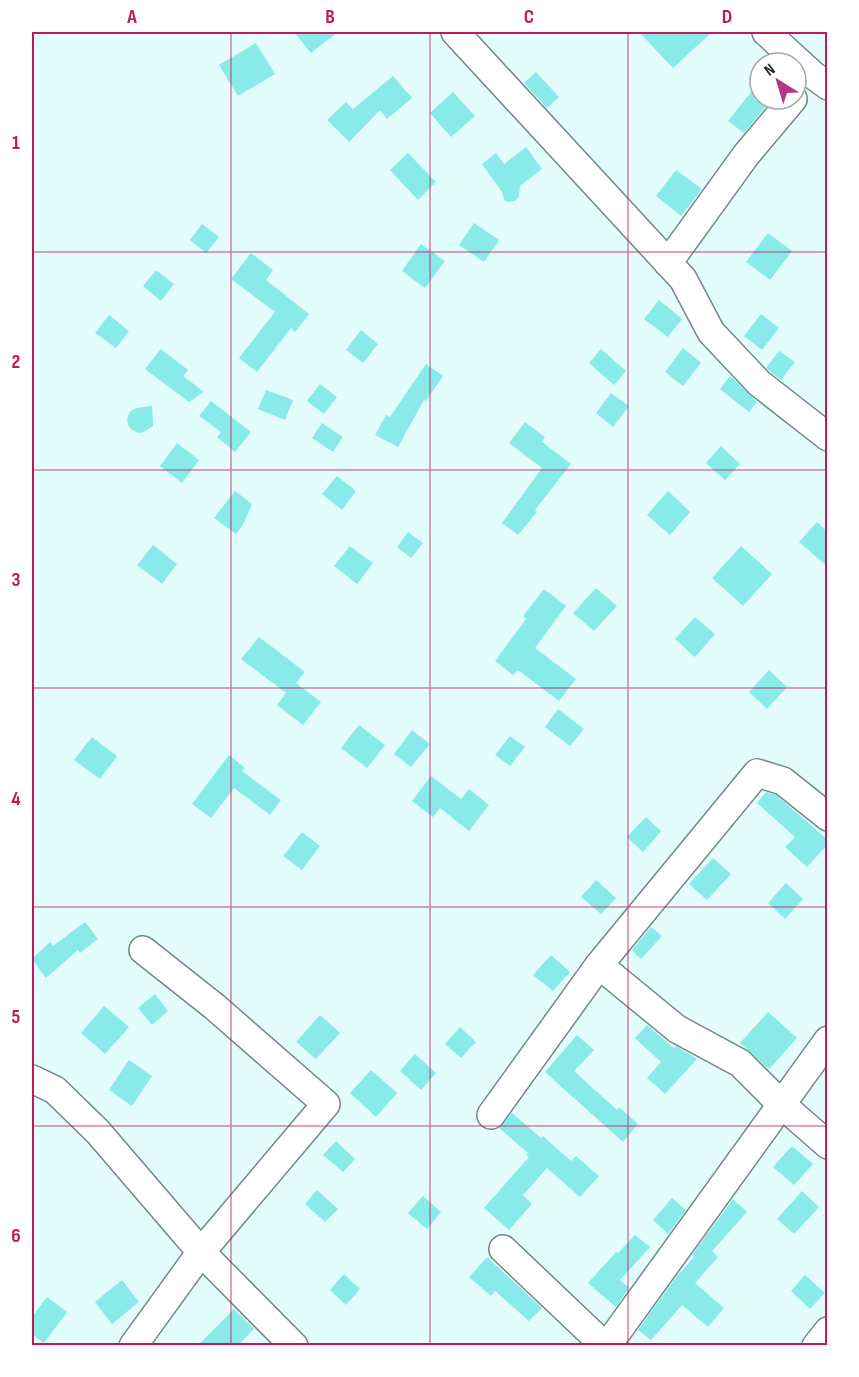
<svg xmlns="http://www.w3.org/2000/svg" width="859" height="1377" viewBox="0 0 859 1377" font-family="'Sofia Sans Condensed',sans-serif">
	<rect width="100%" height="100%" fill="#e3fdfd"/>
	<g fill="#88eae9">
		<path d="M294 32H338L311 53Z"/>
		<path d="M639 32H712L673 68Z"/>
		<path d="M256 43 275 74 238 96 219 65Z"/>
		<path d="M536 72 559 97 547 108 524 83Z"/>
		<path d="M393 76 412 98 387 119 380 110 349 142 327 120 346 102 353 109Z"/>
		<path d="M453 92 475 116 451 137 430 113Z"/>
		<path d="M751 92 767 105 744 133 728 121Z"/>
		<path d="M526 147 542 169 520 186 519 197 515 201 509 202 504 200 502 192 482 164 496 153 504 164Z"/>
		<path d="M408 153 436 182 418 200 390 170Z"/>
		<path d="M676 170 702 189 681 216 656 196Z"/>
		<path d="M474 223 499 240 484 262 459 245Z"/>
		<path d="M202 224 219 237 206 253 190 240Z"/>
		<path d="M768 233 792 251 770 280 746 262Z"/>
		<path d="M421 244 445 261 425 288 402 271Z"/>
		<path d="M251 253 273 270 266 280 309 314 295 332 291 328 257 372 239 358 275 312 231 279Z"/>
		<path d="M156 270 174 284 161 301 143 286Z"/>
		<path d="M659 300 682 319 668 337 644 319Z"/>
		<path d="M761 314 779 328 762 350 744 336Z"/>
		<path d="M109 315 129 331 116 348 95 333Z"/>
		<path d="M361 330 378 344 363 363 346 350Z"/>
		<path d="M683 348 701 363 683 386 665 372Z"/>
		<path d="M161 349 188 370 183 376 204 392 189 402 145 369Z"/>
		<path d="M601 349 626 371 614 385 589 363Z"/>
		<path d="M779 351 795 362 781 380 766 368Z"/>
		<path d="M426 364 443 376 426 401 424 400 398 447 375 435 386 415 390 417Z"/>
		<path d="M730 376 757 402 749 412 720 389Z"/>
		<path d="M320 384 337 397 324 414 307 401Z"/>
		<path d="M266 390 293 400 285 420 258 409Z"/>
		<path d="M611 393 629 406 613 427 596 413Z"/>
		<path d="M211 401 251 432 235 452 217 437 221 432 199 416Z"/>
		<path d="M152 406 153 426 144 432 138 433 132 430 128 425 127 418 130 412 136 408Z"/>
		<path d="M525 422 545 437 542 442 571 464 535 510 537 512 518 535 502 523 542 468 509 443Z"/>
		<path d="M322 423 343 437 333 452 312 438Z"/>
		<path d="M177 443 199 460 182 483 160 466Z"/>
		<path d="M721 446 740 464 725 480 706 463Z"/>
		<path d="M337 476 356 491 342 510 322 494Z"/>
		<path d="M235 491 252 504 244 523 236 534 214 518Z"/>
		<path d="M668 491 690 512 670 535 647 515Z"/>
		<path d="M817 522 828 532V567L799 542Z"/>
		<path d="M408 532 423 543 411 558 397 547Z"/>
		<path d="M153 545 177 564 162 584 137 565Z"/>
		<path d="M350 546 373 563 357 584 334 566Z"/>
		<path d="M741 546 772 574 743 606 712 578Z"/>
		<path d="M596 588 617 606 594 631 573 613Z"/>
		<path d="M544 589 566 606 535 648 576 679 559 701 518 670 513 675 495 661 526 619 523 616Z"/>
		<path d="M695 617 715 634 695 657 675 639Z"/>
		<path d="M259 637 305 672 296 683 321 702 303 725 277 705 286 693 241 659Z"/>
		<path d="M769 670 787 687 767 709 749 692Z"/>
		<path d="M558 709 584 729 570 746 545 727Z"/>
		<path d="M359 725 385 745 367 768 341 748Z"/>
		<path d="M412 730 430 744 411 767 394 754Z"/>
		<path d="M510 736 525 747 510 766 495 755Z"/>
		<path d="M92 737 117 756 100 779 74 760Z"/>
		<path d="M229 755 245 768 242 771 281 800 270 815 234 788 211 818 192 804Z"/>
		<path d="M431 776 461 799 469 789 489 805 469 831 440 808 433 817 412 801Z"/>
		<path d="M766 792 776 795 828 840V844L807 867 785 847 795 837 757 803Z"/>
		<path d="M646 817 661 831 643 852 627 837Z"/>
		<path d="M302 832 320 846 302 870 283 856Z"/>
		<path d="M713 858 731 874 707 900 689 884Z"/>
		<path d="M596 880 616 898 601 914 581 897Z"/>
		<path d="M786 883 803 899 785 919 768 903Z"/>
		<path d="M85 922 98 939 80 953 78 950 46 978 32 959 50 942 53 946Z"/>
		<path d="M651 927 662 936 641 959 632 950Z"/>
		<path d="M551 955 570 972 553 991 533 975Z"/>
		<path d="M155 994 168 1011 152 1025 138 1008Z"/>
		<path d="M104 1006 129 1027 105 1054 81 1033Z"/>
		<path d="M768 1012 797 1038 769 1069 740 1043Z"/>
		<path d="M320 1015 340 1033 316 1059 296 1042Z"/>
		<path d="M647 1025 674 1048 676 1046 697 1059 665 1094 647 1078 661 1062 635 1038Z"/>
		<path d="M460 1027 476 1042 461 1058 445 1044Z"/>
		<path d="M577 1035 594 1050 574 1071 617 1110 619 1107 638 1124 623 1142 545 1072Z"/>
		<path d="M415 1054 436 1073 421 1090 400 1071Z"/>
		<path d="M129 1060 152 1076 132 1106 109 1090Z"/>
		<path d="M371 1070 397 1093 376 1117 350 1093Z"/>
		<path d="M512 1113 541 1138 543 1136 571 1161 576 1156 599 1176 580 1197 547 1168 523 1195 532 1204 509 1230 484 1208 529 1157 526 1155 528 1153 499 1128Z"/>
		<path d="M336 1141 355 1159 343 1172 323 1155Z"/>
		<path d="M792 1146 813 1164 794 1185 773 1167Z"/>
		<path d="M317 1190 338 1209 325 1222 305 1204Z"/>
		<path d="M802 1191 819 1207 794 1234 777 1219Z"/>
		<path d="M423 1196 441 1212 427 1229 408 1213Z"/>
		<path d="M672 1198 686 1210 668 1234 653 1220Z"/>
		<path d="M733 1199 747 1212 712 1251 718 1257 695 1283 724 1308 708 1327 682 1305 651 1340 638 1330 677 1276 694 1257 692 1255Z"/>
		<path d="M635 1235 650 1247 620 1280 629 1288 616 1307 588 1283 616 1252 618 1253Z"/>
		<path d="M487 1257 542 1308 529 1321 495 1291 491 1296 469 1277Z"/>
		<path d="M344 1274 360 1289 346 1305 330 1290Z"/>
		<path d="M805 1275 825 1293 810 1309 791 1291Z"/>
		<path d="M122 1280 139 1302 112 1324 95 1302Z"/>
		<path d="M47 1297 67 1312 44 1343 32 1334V1317Z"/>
		<path d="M234 1309 254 1329 237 1346H197Z"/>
	</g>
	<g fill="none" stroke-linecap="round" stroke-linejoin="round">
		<g stroke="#708887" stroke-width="30">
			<g id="minor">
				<path d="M455 32 683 279 711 332 759 383 828 437"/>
				<path d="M766 32 813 75 828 86"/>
				<path d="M668 263 746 155 793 99"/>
				<path d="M599 965 677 1029 740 1063 781 1104 828 1145"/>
				<path d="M32 1079 55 1090 98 1132 201 1252 294 1346"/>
				<path d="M491 1115 599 965 757 773 783 781 828 817"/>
				<path d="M503 1249 605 1346"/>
				<path d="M133 1346 201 1252 326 1104 215 1007 143 950"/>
				<path d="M607 1346 828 1040"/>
				<path d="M816 1346 828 1331"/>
			</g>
		</g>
		<use href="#minor" stroke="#fff" stroke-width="27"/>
	</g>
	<path fill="none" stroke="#c2185b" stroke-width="1.5" stroke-opacity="0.55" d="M231 32V1346M430 32V1346M628 32V1346M32 252H828M32 470H828M32 688H828M32 907H828M32 1126H828"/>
	<rect width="859" height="1377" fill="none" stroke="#ffffff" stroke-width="66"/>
	<g transform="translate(778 81) rotate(323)"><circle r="28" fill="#ffffff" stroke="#a3a7a7" stroke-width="1.5"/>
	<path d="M0-4.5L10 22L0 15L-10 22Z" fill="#b43889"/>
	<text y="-9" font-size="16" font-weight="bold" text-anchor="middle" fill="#1a2424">N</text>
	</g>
	<rect x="33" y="33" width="793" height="1311" fill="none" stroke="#c2185b" stroke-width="2"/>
	<g font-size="20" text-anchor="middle" font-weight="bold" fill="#c2185b">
		<text x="132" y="23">A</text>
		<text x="330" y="23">B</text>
		<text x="529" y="23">C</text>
		<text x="727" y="23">D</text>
		<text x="16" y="149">1</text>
		<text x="16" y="368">2</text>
		<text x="16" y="586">3</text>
		<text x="16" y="805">4</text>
		<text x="16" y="1023">5</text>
		<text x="16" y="1242">6</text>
	</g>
</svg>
